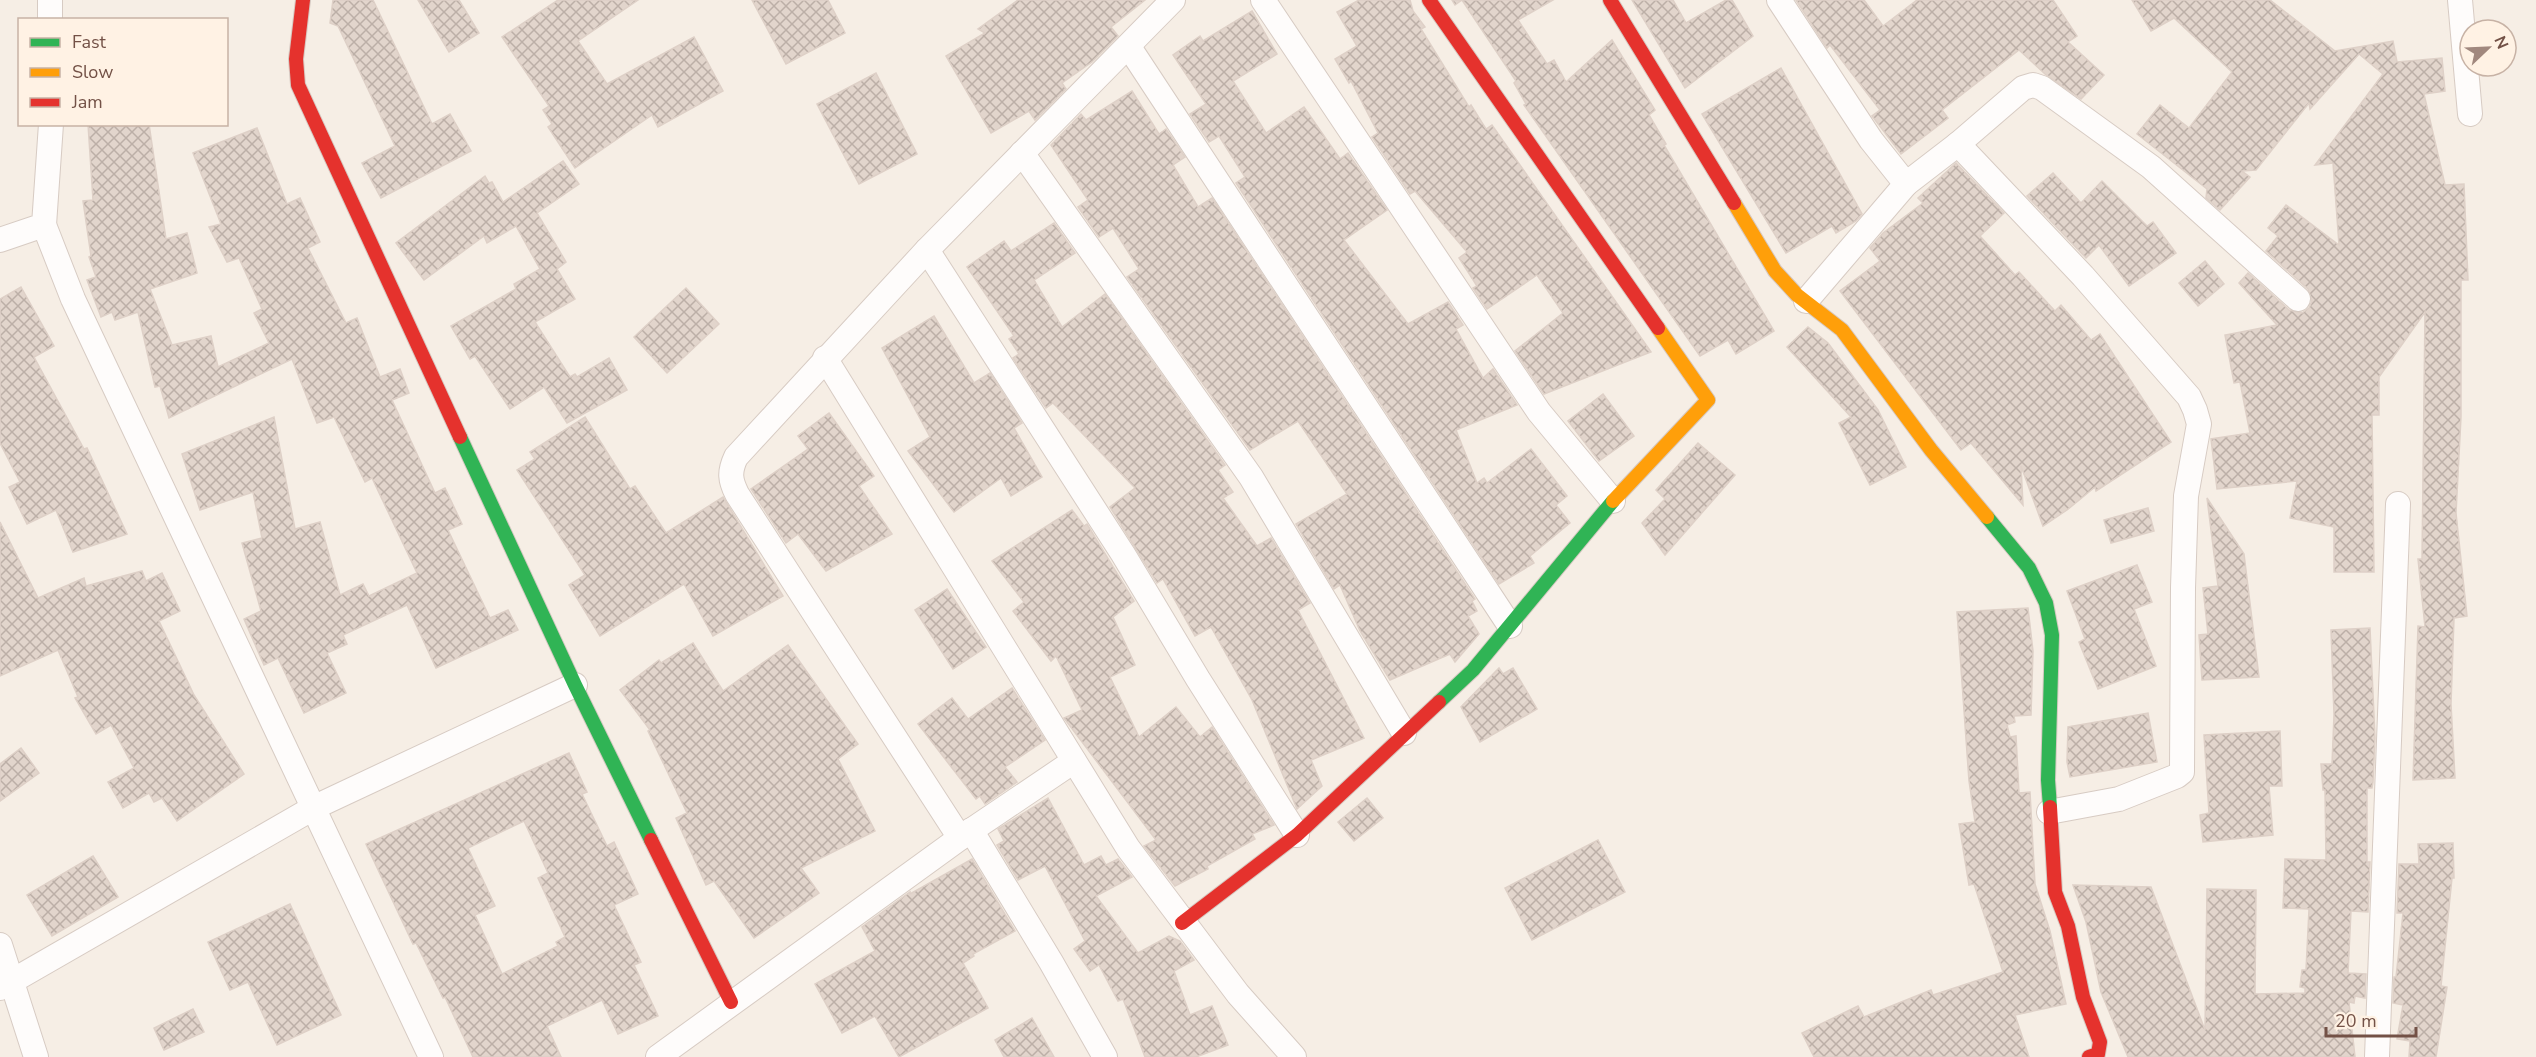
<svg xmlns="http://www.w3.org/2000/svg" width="2536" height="1057" viewBox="0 0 2536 1057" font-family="'Nunito Sans',sans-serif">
	<defs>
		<pattern id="building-cross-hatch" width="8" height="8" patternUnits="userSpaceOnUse" patternTransform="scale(1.5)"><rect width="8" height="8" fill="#e2d5cc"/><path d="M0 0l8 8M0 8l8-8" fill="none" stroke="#bcafa7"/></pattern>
	</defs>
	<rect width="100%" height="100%" fill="#f6eee5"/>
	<g fill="url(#building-cross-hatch)" stroke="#ded0c7" stroke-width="1.5" fill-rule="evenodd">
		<path d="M333 0H373L432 124 450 114 471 151 381 198 362 163 395 146 338 26 330 23Z"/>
		<path d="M418 0H459L479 33 449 52Z"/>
		<path d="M558 0H638L578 41 607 84 694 37 723 91 658 127 652 115 575 168 548 127 552 124 543 110 549 106 502 37Z"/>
		<path d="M752 0H828L845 33 786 64Z"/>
		<path d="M1018 0H1145L1111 27 1118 36 1092 62 1062 83 1066 89 1035 120 1029 111 991 133 946 56 985 33 978 29Z"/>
		<path d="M1359 0H1410L1413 11 1425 27 1421 29 1469 107 1471 105 1486 129 1492 125 1651 352 1544 394 1515 351 1563 313 1537 275 1487 309 1473 288 1477 286 1459 258 1467 252 1415 191 1410 194 1372 137 1378 133 1351 81 1349 83 1335 59 1357 46 1337 12Z"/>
		<path d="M1452 0H1553L1518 20 1547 64 1554 60 1566 82 1612 40 1655 110 1649 115 1666 144 1664 145 1774 331 1736 354 1728 340 1700 356 1524 105 1526 104 1514 83 1516 81 1462 0 1455 5Z"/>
		<path d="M1632 0H1673L1686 23 1726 0H1732L1753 36 1685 88Z"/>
		<path d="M1796 0H1864L1883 26 1917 0H2053L2077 36 2068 42 2104 75 2081 99 2045 74 2019 50 1942 110 1948 118 1901 154 1872 116 1880 110 1830 45 1827 48Z"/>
		<path d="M2132 0H2270L2335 51 2393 41 2397 62 2442 58 2445 91 2424 94 2445 185 2464 184 2468 280H2461V417L2456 513 2467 616 2454 618 2451 704 2455 778 2413 780 2418 626 2425 627 2418 559H2422L2425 312 2379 377V415H2372L2374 572H2334V527L2290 518 2297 481 2217 489 2211 439 2250 433 2240 382 2234 383 2225 335 2277 325 2239 283 2248 273 2289 310 2302 313 2309 308 2312 301 2308 289 2266 251 2278 236 2268 228 2286 205 2339 245 2333 163 2315 165 2383 74 2359 54 2310 109 2309 103 2256 170 2242 171 2250 177 2220 210 2206 198 2207 189 2137 134 2160 105 2189 128 2232 72 2174 18 2151 31Z"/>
		<path d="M1252 11 1277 54 1233 81 1266 133 1304 107 1340 159 1348 153 1387 210 1344 240 1408 324 1448 302 1463 325 1456 329 1483 378 1493 369 1517 405 1456 430 1477 483 1484 478 1487 483 1531 449 1567 496 1556 505 1570 523 1530 556 1534 563 1499 584 1236 183 1245 177 1219 136 1209 142 1190 114 1206 104 1173 55 1200 36 1203 41Z"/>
		<path d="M1781 68 1862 214 1856 221 1836 233 1832 226 1786 253 1702 114Z"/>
		<path d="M876 73 917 154 859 184 817 104Z"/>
		<path d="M1132 91 1159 134 1166 129 1185 157 1173 165 1198 207 1212 198 1475 599 1472 601 1477 611 1468 616 1479 634 1455 662 1450 654 1390 680 1360 631 1340 585 1334 589 1296 524 1347 494 1298 421 1250 450 1127 277 1139 269 1113 228 1099 237 1078 207 1088 200 1051 145 1081 114 1086 120Z"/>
		<path d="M88 124H149L166 239 187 233 197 273 150 289 172 345 211 336 218 367 269 343 254 313 262 309 239 258 227 262 209 227 221 224 193 153 257 128 287 204 300 198 320 242 308 248 346 323 357 318 380 377 400 369 409 393 392 400 435 493 445 488 462 524 448 530 490 618 508 610 518 630 436 668 407 605 343 635 347 644 327 653 346 693 304 713 278 658 264 665 244 619 261 611 242 543 262 538 253 492 200 510 182 454 274 417 295 529 320 522 340 595 363 584 369 596 417 573 372 478 365 482 334 417 317 423 292 359 169 418 160 386 155 387 138 312 115 320 112 312 101 317 87 280 96 277 89 257 91 256 83 201 93 200Z"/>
		<path d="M563 161 579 184 537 213 566 262 557 269 575 299 535 322 570 377 575 374 577 377 609 358 627 390 567 423 544 387 510 409 475 356 470 359 451 326 516 289 514 284 540 269 516 226 487 243 484 236 424 280 396 243 485 176 489 183 492 182 503 202Z"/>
		<path d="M1956 163 2004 213 1980 236 2015 275 2019 272 2055 311 2061 305 2091 340 2100 334 2171 442 2096 491 2095 487 2067 510 2043 526 2021 466 2023 505 1971 443 1961 450 1840 291 1880 261 1870 248 1883 233 1923 203 1918 198Z"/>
		<path d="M2053 173 2081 203 2102 181 2147 226 2153 222 2176 253 2129 286 2099 245 2086 258 2027 196Z"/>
		<path d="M1054 223 1075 253 1034 280 1062 327 1105 294 1225 465 1218 470 1233 492 1223 498 1257 546 1271 538 1310 603 1298 610 1364 738 1311 760 1322 786 1297 809 1252 700 1211 627 1195 636 1163 579 1157 583 1110 507 1135 488 1053 403 1046 408 1013 358 1019 354 1009 339 1014 336 967 267 1004 241 1011 251Z"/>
		<path d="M2205 261 2224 284 2198 306 2179 283Z"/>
		<path d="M21 287 54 346 34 357 84 449 87 448 127 534 73 552 56 510 27 524 9 487 20 482 0 443V299Z"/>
		<path d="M686 288 719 324 667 373 634 337Z"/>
		<path d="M934 316 974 383 990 373 1022 423 1014 428 1042 477 1011 496 1001 478 954 512 908 451 930 437 882 348Z"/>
		<path d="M1808 327 1828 343 1878 410 1906 467 1870 485 1839 423 1851 417 1787 347Z"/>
		<path d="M1603 394 1634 436 1599 461 1568 421Z"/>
		<path d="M829 413 874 476 859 486 892 534 826 571 798 534 786 543 751 489 808 449 798 436Z"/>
		<path d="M585 417 630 489 635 486 666 533 723 497 783 596 713 636 684 584 600 636 569 585 585 575 517 470 535 459 530 452Z"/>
		<path d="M1698 443 1735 475 1665 555 1642 523 1665 499 1656 490Z"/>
		<path d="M2207 498 2244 554 2259 677 2202 680 2199 635 2208 634 2203 588 2218 586Z"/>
		<path d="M2148 508 2154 531 2111 543 2104 520Z"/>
		<path d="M1072 510 1084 526 1087 524 1134 601 1113 617 1135 665 1110 677 1139 737 1176 707 1200 737 1212 727 1274 825 1252 834 1255 839 1207 866 1208 869 1175 886 1144 846 1156 840 1064 718 1082 710 1056 656 1051 661 1013 611 1024 602 992 561Z"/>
		<path d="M0 522 38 598 84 578 86 586 142 571 146 581 162 573 180 611 159 621 194 695 244 774 177 821 162 798 154 802 149 793 123 808 108 782 134 768 111 725 96 734 75 698 78 697 58 650 0 676Z"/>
		<path d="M2137 565 2152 602 2134 609 2156 666 2098 689 2079 642 2085 639 2067 591Z"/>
		<path d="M947 589 986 647 953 669 915 610Z"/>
		<path d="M2028 608 2033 651 2031 715 2014 716 2015 722 2007 725 2010 737 2016 736 2019 793 2030 792 2035 884 2050 931 2066 1004 2015 1015 2029 1057H1814L1802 1033 1858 1006 1864 1017 1931 990 1933 995 2003 972 1974 884 1969 885 1959 824 1975 822 1969 781 1957 612Z"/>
		<path d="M2370 628 2375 738 2373 782 2372 788H2367V862H2370L2368 912 2351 911 2348 973 2366 974 2365 998 2355 996 2354 1003 2349 1002 2355 1057H2128L2101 992 2086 922 2073 885 2151 887 2205 1030 2207 889 2256 890 2255 994 2305 993V988L2300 987 2302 970H2306L2309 909 2283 908 2285 859 2326 860 2325 790H2323L2321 764H2332L2334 715 2331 630Z"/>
		<path d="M693 643 723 691 788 645 858 744 838 759 875 831 801 868 819 893 754 938 714 881 706 885 676 818 687 813 648 731 650 730 620 690 659 660 661 663Z"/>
		<path d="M1499 668 1503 674 1513 668 1537 709 1480 742 1461 707Z"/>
		<path d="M1012 688 1045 740 1005 767 1017 782 985 804 980 796 976 799 918 724 952 698 968 719Z"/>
		<path d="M2148 713 2157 762 2070 777 2067 762 2068 727Z"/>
		<path d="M2280 731 2282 786H2269L2273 835 2203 842 2200 815 2209 813 2204 735Z"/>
		<path d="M21 748 39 773 0 801V764Z"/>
		<path d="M569 753 587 792 582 794 607 846 614 842 638 894 614 905 641 962 634 965 658 1016 618 1034 602 1000 547 1026 561 1057H473L445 997 443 998 416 943 413 944 366 844ZM524 821 548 873 538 878 565 937 556 942 558 946 502 974 475 915 495 906 468 848Z"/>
		<path d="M1048 798 1084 865 1101 856 1106 865 1118 859 1132 877 1096 896 1138 953 1169 936 1180 941 1194 960 1174 971 1190 1015 1212 1006 1228 1045 1196 1057H1145L1123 999 1118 1001 1099 965 1090 971 1074 949 1085 941 1045 866 1018 880 997 845 1004 841 998 829Z"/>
		<path d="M1367 798 1383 818 1354 841 1338 822Z"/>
		<path d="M1598 840 1625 892 1532 940 1505 888Z"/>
		<path d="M2453 843 2454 878H2452L2441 986 2447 987 2436 1057H2409L2410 1041 2397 1039 2403 1005 2393 1003 2394 977H2396L2403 913H2397L2399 864H2419L2418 844Z"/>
		<path d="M93 856 118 897 52 936 27 895Z"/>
		<path d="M972 859 1015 931 973 954 974 956 963 963 988 1008 899 1057 875 1016 842 1033 815 984 875 951 862 927 910 892V894Z"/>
		<path d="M290 904 341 1015 277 1045 248 982 230 990 208 942Z"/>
		<path d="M193 1009 204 1032 164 1050 154 1028Z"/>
		<path d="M1032 1018 1054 1057H1004L995 1040Z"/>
	</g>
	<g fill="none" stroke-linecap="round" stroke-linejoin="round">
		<g stroke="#d7cbc3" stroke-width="26">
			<g id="street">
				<path d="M50 0V20"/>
				<path d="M1263 0 1539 412 1613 501"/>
				<path d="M1779 0 1871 140 1906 184 1958 144 2023 88 2033 85 2042 88 2151 167 2298 299"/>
				<path d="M2460 0 2470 114"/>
				<path d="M1129 47 1510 626"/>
				<path d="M1958 144 2083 276 2189 397 2195 410 2199 424 2186 496 2183 588 2182 772 2177 776 2119 799 2049 812"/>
				<path d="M1022 153 1251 477 1404 733"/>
				<path d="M44 225 73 299 431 1057"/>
				<path d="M0 240 44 225 51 124"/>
				<path d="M927 250 1123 554 1198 679 1297 835"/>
				<path d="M1806 301 1906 184"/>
				<path d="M825 358 1128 848 1238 994 1294 1057"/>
				<path d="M971 830 1051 962 1105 1057"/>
				<path d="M960 838 737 494C730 480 729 472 736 457L927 250 1173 0"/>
				<path d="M0 945 36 1057"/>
				<path d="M0 988 315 807 575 685"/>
				<path d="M658 1057 960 838 1074 761"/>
				<path d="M2377 1057 2398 504"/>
			</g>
		</g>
		<g stroke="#d6c9c2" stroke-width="16">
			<g id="fast">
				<path d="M460 437 575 685 651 840"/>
				<path d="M1987 517 2029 568 2046 603 2052 635 2048 780 2050 807"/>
				<path d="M1439 702 1473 670 1613 501"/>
			</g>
		</g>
		<g stroke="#d6c9c2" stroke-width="16">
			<g id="slow">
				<path d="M1734 203 1775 271 1797 295 1842 330 1931 450 1987 517"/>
				<path d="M1613 501 1708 400 1658 328"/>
			</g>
		</g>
		<g stroke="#d6c9c2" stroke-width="16">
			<g id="jam">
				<path d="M303 0 296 59 298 85 460 437"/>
				<path d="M1429 0 1658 328"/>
				<path d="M1610 0 1734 203"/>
				<path d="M2050 807 2055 892 2068 926 2083 997 2100 1042 2098 1054 2089 1057"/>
				<path d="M651 840 731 1002"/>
				<path d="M1182 923 1297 835 1439 702"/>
			</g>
		</g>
		<use href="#street" stroke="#fefcfb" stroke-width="24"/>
		<use href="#fast" stroke="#30b455" stroke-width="14"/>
		<use href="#slow" stroke="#ff9f0a" stroke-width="14"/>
		<use href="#jam" stroke="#e5322d" stroke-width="14"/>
	</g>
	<rect x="18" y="18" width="210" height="108" fill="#fff2e4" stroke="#c7b2a5" stroke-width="1.5"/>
	<rect x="30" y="38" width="30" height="9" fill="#30b455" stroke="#c7b2a5" stroke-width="1.5"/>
	<text x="72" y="48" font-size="18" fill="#735146">Fast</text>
	<rect x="30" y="68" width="30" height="9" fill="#ff9f0a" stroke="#c7b2a5" stroke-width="1.5"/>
	<text x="72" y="78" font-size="18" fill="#735146">Slow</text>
	<rect x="30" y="98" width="30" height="9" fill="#e5322d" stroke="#c7b2a5" stroke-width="1.5"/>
	<text x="72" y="108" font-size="18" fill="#735146">Jam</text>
	<g transform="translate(2488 48) rotate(67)"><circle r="28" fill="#fff2e4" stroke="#c7b2a5" stroke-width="1.5"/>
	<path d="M0-4.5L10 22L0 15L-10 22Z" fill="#a1887e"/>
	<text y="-9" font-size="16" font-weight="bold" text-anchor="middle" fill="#735146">N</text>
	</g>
	<path d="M2326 1027v9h90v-9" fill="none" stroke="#735146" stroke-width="3"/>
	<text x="2335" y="1027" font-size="18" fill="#735146" stroke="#fff2e4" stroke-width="4.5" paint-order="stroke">20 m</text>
</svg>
